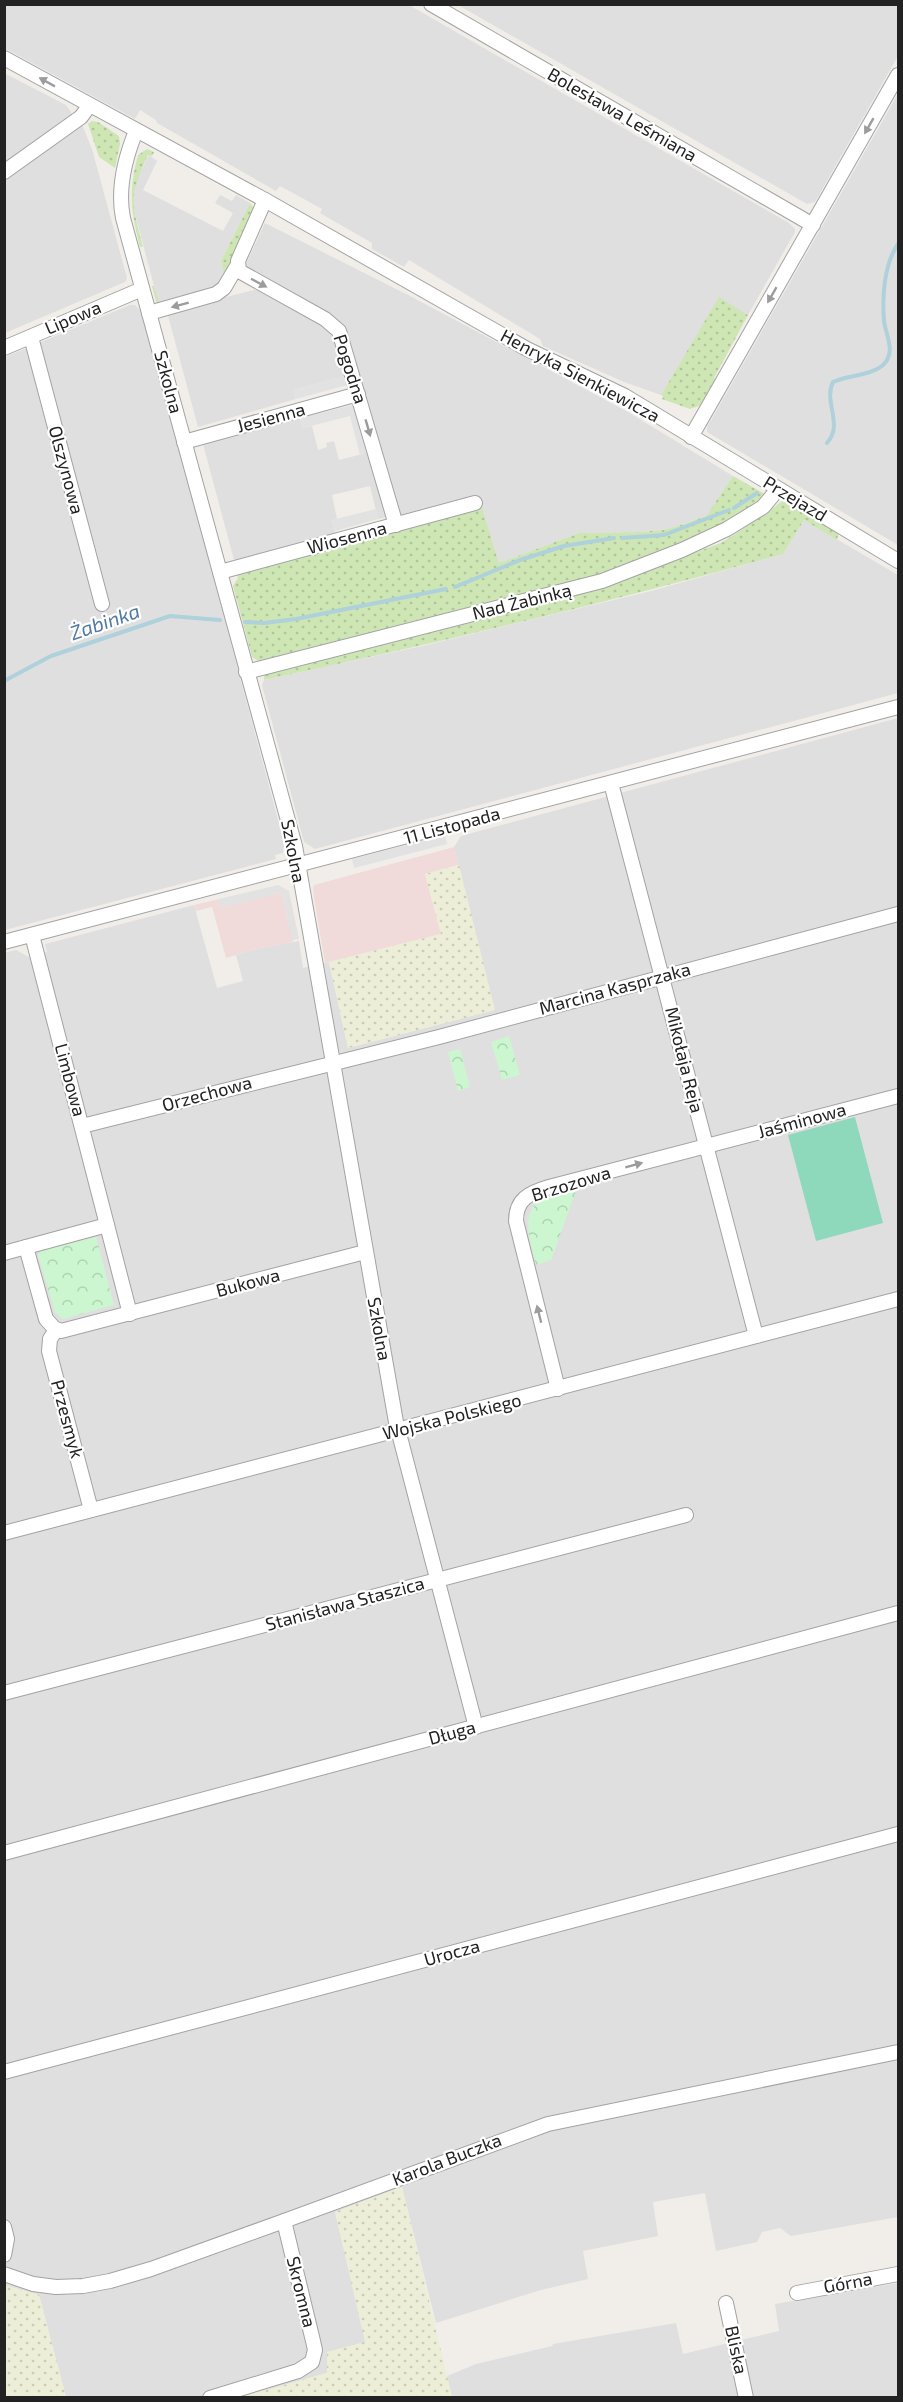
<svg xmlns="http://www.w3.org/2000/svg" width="903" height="2402" viewBox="0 0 903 2402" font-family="'Exo 2',sans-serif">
	<defs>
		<pattern id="farmland-dots" width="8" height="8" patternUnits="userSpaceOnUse" patternTransform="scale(1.5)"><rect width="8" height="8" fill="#eceed7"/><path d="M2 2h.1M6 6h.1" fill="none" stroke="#caccb8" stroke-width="1.8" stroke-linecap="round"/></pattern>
		<pattern id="grass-dots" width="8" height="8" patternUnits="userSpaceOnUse" patternTransform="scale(1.5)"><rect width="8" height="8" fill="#cde6b4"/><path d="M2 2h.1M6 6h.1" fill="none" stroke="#b0c59a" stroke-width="1.8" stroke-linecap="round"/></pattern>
		<pattern id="park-crowns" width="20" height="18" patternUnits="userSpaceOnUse" patternTransform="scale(1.5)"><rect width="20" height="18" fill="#cbf6cf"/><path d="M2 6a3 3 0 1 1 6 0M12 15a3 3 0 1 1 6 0" fill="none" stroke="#aed3b1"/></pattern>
	</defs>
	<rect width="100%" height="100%" fill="#f1eee9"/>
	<g fill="#e0dfdf">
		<path d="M4 5H409L789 223 795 229V232L748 315 719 298 661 395 624 382 543 346 540 339 409 260 404 267 372 249V243L320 213 322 209 280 186 276 191 157 123 156 120 140 110 135 119 6 49Z"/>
		<path d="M458 5H898V56L815 202 807 204Z"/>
		<path d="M4 73 66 105 71 112 72 118 10 163 5 159Z"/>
		<path d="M898 94V545L707 432V427Z"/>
		<path d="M81 122 92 149 127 278 125 282 5 333V178Z"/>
		<path d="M149 155 157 161 143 190 223 231 233 213 215 203 220 195 232 201 236 195 250 203 221 261 225 279 211 291 159 305 133 206 135 182Z"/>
		<path d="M265 223 412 297 628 412 733 476 706 516 684 524 663 530 639 532 579 533 499 563 482 509 401 531 342 327 244 268Z"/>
		<path d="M258 289 332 328 348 375 293 390 296 399 198 427 167 312Z"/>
		<path d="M130 305H135L143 313 281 831 284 846 283 853 275 855 276 859 5 930V357Z"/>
		<path d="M300 418 303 428 312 426 318 450 327 447 326 443 334 441 339 460 370 452 388 517 378 519 370 486 332 495 337 519 332 521 336 534 234 560 203 444Z"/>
		<path d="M804 520 898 575V693L315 849 304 842 262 685 264 680 422 646 651 591 783 554Z"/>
		<path d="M898 718V2217L791 2236 780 2228 762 2232 757 2242 716 2251 705 2193 653 2202 658 2236 583 2251 588 2279 541 2290 436 2323 402 2187 335 2212 366 2342 328 2352 327 2373 242 2397H66L39 2295 4 2285V953L16 950 29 957 47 952 45 944 194 905 217 988 243 981 236 955 260 948 299 941 303 968 329 962 348 1048 494 1010 454 847 461 836Z"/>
		<path d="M898 2283V2397L452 2398 447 2376 476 2364 552 2346 553 2344 676 2323 683 2354 779 2331 775 2304Z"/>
	</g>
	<g fill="#f0dbda">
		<path d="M454 847 459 865 425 874 441 934 325 963 314 898 313 887 314 885Z"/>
		<path d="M281 893 293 942 260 948 226 958 212 907 196 911 194 905 219 899 221 907Z"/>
	</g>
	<g fill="url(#farmland-dots)">
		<path d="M459 865 495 1010 348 1048 329 962 441 934 425 874Z"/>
		<path d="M402 2187 452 2397H242L327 2373V2352L365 2342 335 2212Z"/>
		<path d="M4 2285 39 2295 66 2397H5Z"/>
	</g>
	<g fill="url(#grass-dots)">
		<path d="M92 121 98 122 119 136 120 144 115 168 99 157 88 124Z"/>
		<path d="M147 149 154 152 152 156 148 155C128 197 132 203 143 247H140C131 210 128 193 138 155Z"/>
		<path d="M250 203 254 209V214C248 227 240 241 235 255 231 269 227 284 213 292L162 306 157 305 152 286H154L160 305 211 291 225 279 221 261Z"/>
		<path d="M719 297 748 315 714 378 718 380 705 404 690 409 662 399 663 396 661 395Z"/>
		<path d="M733 476 765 494 762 500 710 532 608 575 260 662 252 657 233 586 238 578 237 574 482 508 499 563 579 533 639 532 663 530 684 524 706 516Z"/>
		<path d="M782 501 788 502 839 532 837 540 804 520 783 554C611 602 438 643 264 680V674L592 590 721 543 764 515Z"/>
	</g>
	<g fill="url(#park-crowns)">
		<path d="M509 1036 520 1075 502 1080 491 1042Z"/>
		<path d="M460 1049 470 1087 458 1091 448 1052Z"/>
		<path d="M577 1188 551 1260 536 1265C522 1212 522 1201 577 1188Z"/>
		<path d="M96 1237 114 1305 63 1319 55 1312 38 1255 41 1251Z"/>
	</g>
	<path fill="#8ed9bc" d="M855 1117 883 1223 816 1241 788 1135Z"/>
	<g fill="#e2e2e2">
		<path d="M348 375 351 384 296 399 293 390Z"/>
		<path d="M357 404 370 452 360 455 350 416 303 428 300 418Z"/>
		<path d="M376 509 378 519 335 531 332 520Z"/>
		<path d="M445 835 447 844 354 868 352 859Z"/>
		<path d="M278 885 289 891 299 939 292 940 281 893 221 908 219 899Z"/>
	</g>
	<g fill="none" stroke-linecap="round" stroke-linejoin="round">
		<g stroke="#aed1db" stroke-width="4">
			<path d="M827 443C844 425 823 401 833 382 848 375 869 376 882 366 897 353 886 336 884 321 882 297 884 264 898 244"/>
			<path d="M734 508 757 493"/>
			<path d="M622 538 664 535 729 510"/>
			<path d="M455 587 520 560 564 546 614 538"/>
			<path d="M245 622 264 623 296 619 446 589"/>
			<path d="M4 681 51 656 170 616 220 620"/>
		</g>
		<g stroke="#a3a3a3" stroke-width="16">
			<g id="minor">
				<path d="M431 4 813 225"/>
				<path d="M4 58 265 200 527 349 625 396 898 561"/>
				<path d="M136 131C125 158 117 188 123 218L295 846 396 1422 476 1727"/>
				<path d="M4 172 81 117 89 106"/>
				<path d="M265 200 238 261 239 271 325 319 339 331 396 525"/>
				<path d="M149 313 216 294 224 288 237 266"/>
				<path d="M31 337 102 604"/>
				<path d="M4 348 142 289"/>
				<path d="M691 437 898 75"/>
				<path d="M184 442 358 394"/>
				<path d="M220 572 475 503"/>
				<path d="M246 672 602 581 682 550 727 529 763 507 778 489"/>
				<path d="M611 783 756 1336"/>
				<path d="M32 935 107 1225"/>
				<path d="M4 942 898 707"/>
				<path d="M82 1126 439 1037 898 914"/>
				<path d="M26 1247 46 1319 54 1328 61 1331 365 1252"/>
				<path d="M4 1253 107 1225 130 1314"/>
				<path d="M56 1330 50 1339 49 1351 91 1510"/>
				<path d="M558 1389 516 1221C516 1199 529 1193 549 1187L898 1096"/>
				<path d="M4 1533 898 1299"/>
				<path d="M4 1693 686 1515"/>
				<path d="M4 1853 898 1613"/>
				<path d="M4 2072 898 1834"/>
				<path d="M4 2227 7 2239 4 2255"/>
				<path d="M4 2274 33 2284 56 2287 83 2286 110 2281 151 2269 284 2221 548 2124 898 2052"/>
				<path d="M797 2293 898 2274"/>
				<path d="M726 2303 746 2398"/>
				<path d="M210 2398 298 2371 312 2362 315 2350 313 2341 284 2221"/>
			</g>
		</g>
		<use href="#minor" stroke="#fff" stroke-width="14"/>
	</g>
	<defs><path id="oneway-solid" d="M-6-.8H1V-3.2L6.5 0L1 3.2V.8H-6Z" transform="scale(1.5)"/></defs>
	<g fill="#9c9c9c">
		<use href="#oneway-solid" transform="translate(47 82) rotate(-151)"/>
		<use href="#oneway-solid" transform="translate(869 126) rotate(120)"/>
		<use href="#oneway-solid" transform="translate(259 283) rotate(28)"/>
		<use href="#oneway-solid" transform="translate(772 295) rotate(120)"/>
		<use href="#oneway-solid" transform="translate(180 305) rotate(165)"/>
		<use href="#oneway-solid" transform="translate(368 428) rotate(74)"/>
		<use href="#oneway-solid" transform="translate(634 1165) rotate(-15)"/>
		<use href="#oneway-solid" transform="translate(539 1314) rotate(-104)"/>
	</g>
	<g text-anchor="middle" stroke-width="4.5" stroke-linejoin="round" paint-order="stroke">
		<g font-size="18" fill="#222" stroke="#fff">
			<text transform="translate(622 115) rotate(30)" y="6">Bolesława Leśmiana</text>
			<text transform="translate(73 318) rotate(-23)" y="6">Lipowa</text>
			<text transform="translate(350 369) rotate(72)" y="6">Pogodna</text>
			<text transform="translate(580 376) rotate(28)" y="6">Henryka Sienkiewicza</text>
			<text transform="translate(168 382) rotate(75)" y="6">Szkolna</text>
			<text transform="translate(271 418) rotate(-15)" y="6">Jesienna</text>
			<text transform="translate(66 470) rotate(75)" y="6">Olszynowa</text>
			<text transform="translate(795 499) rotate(31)" y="6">Przejazd</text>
			<text transform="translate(347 538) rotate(-15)" y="6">Wiosenna</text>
			<text transform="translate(522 602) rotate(-14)" y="6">Nad Żabinką</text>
			<text transform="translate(452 826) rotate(-15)" y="6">11 Listopada</text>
			<text transform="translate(293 851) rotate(79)" y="6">Szkolna</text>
			<text transform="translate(615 989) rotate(-15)" y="6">Marcina Kasprzaka</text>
			<text transform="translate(684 1060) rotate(76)" y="6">Mikołaja Reja</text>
			<text transform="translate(70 1080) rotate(75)" y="6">Limbowa</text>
			<text transform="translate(207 1094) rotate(-15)" y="6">Orzechowa</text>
			<text transform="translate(802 1121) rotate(-15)" y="6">Jaśminowa</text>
			<text transform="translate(571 1184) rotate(-17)" y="6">Brzozowa</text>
			<text transform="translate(248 1283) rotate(-15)" y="6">Bukowa</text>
			<text transform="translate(379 1329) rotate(80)" y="6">Szkolna</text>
			<text transform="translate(452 1417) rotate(-14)" y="6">Wojska Polskiego</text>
			<text transform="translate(67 1419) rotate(75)" y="6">Przesmyk</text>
			<text transform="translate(345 1604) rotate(-15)" y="6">Stanisława Staszica</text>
			<text transform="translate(452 1733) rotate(-15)" y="6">Długa</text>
			<text transform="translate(452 1953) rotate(-15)" y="6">Urocza</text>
			<text transform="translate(447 2160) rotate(-21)" y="6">Karola Buczka</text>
			<text transform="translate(848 2283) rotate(-10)" y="6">Górna</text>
			<text transform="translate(301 2292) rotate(76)" y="6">Skromna</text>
			<text transform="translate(736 2350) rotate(78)" y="6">Bliska</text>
		</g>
		<g font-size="20" font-style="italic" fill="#517aa3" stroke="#fff">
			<text transform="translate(105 622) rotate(-19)" y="7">Żabinka</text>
		</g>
	</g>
	<rect width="903" height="2402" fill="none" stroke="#222222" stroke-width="12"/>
</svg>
